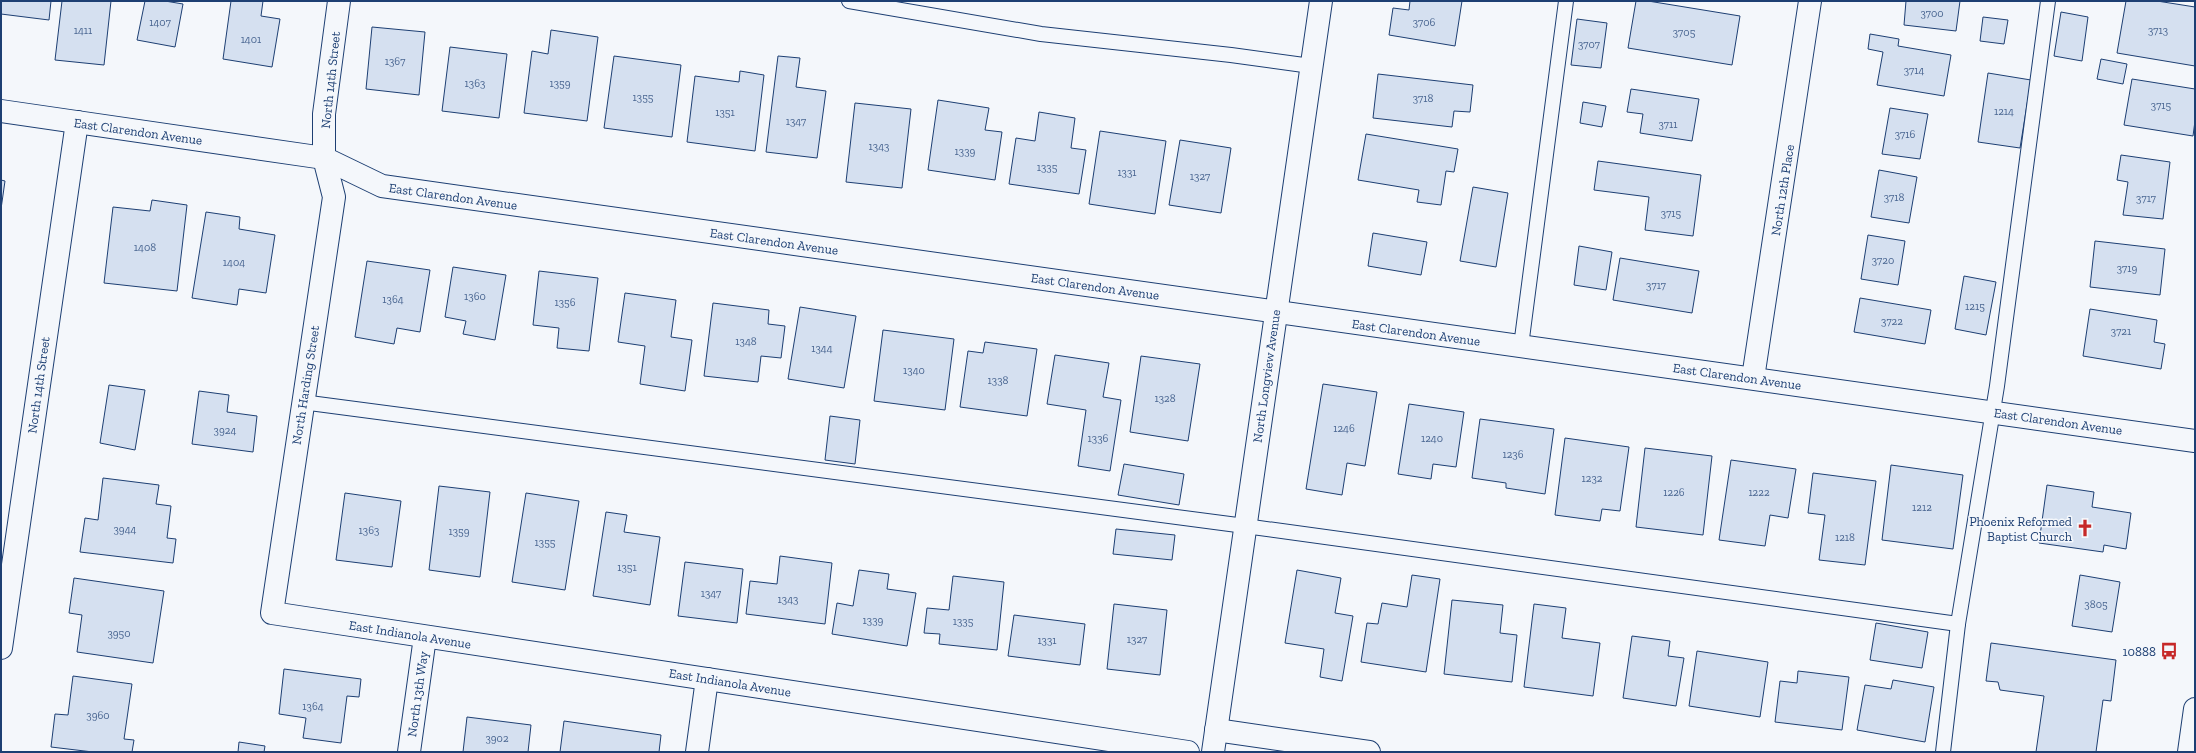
<svg xmlns="http://www.w3.org/2000/svg" width="2196" height="753" viewBox="0 0 2196 753" font-family="'Zilla Slab',serif">
	<rect width="100%" height="100%" fill="#f4f7fb"/>
	<g fill="#d5e0f0" stroke="#1d3f73">
		<path d="M1 1H51L49 20 1 14Z"/>
		<path d="M62 1H111L104 65 55 60Z"/>
		<path d="M145 1H165L183 4 175 47 137 40Z"/>
		<path d="M231 1H263L261 16 280 19 272 67 223 59Z"/>
		<path d="M1410 1H1462L1455 46 1389 35 1393 8 1409 10Z"/>
		<path d="M1636 1H1648L1740 16 1732 65 1628 48Z"/>
		<path d="M1906 1H1960L1956 31 1904 25Z"/>
		<path d="M2126 1H2157L2195 7V66L2117 53Z"/>
		<path d="M2061 12 2088 17 2082 61 2054 56Z"/>
		<path d="M1983 17 2008 20 2004 44 1980 41Z"/>
		<path d="M1577 19 1607 23 1601 68 1571 65Z"/>
		<path d="M372 27 425 32 419 95 366 89Z"/>
		<path d="M551 30 598 37 587 121 524 113 532 51 548 54Z"/>
		<path d="M1870 34 1899 39 1898 46 1951 55 1944 96 1877 85 1883 52 1868 49Z"/>
		<path d="M450 47 507 54 499 118 442 111Z"/>
		<path d="M614 56 681 65 672 137 604 128Z"/>
		<path d="M778 56 800 58 796 87 826 91 817 158 766 152Z"/>
		<path d="M2101 59 2127 64 2123 84 2097 79Z"/>
		<path d="M740 71 764 75 755 151 687 142 695 76 739 82Z"/>
		<path d="M1988 73 2031 80 2020 148 1978 142Z"/>
		<path d="M1378 74 1473 85 1470 112 1454 111 1452 127 1373 118Z"/>
		<path d="M2132 79 2195 89V121L2193 136 2124 125Z"/>
		<path d="M1631 89 1699 99 1692 141 1640 133 1643 114 1627 112Z"/>
		<path d="M938 100 989 108 985 130 1002 132 995 180 928 170Z"/>
		<path d="M1583 102 1606 106 1602 127 1580 123Z"/>
		<path d="M855 103 911 109 902 188 846 182Z"/>
		<path d="M1890 108 1928 114 1920 159 1882 154Z"/>
		<path d="M1039 112 1075 118 1071 148 1086 150 1079 194 1009 184 1016 138 1035 141Z"/>
		<path d="M1100 131 1166 141 1155 214 1089 204Z"/>
		<path d="M1366 134 1458 149 1454 172 1446 171 1441 205 1417 202 1419 190 1358 180Z"/>
		<path d="M1180 140 1231 148 1221 213 1169 205Z"/>
		<path d="M2121 155 2170 162 2163 219 2123 215 2128 182 2117 180Z"/>
		<path d="M1598 161 1701 175 1693 236 1645 230 1649 197 1594 190Z"/>
		<path d="M1879 170 1917 177 1909 223 1871 217Z"/>
		<path d="M1 180 5 181 1 209Z"/>
		<path d="M1473 187 1508 193 1496 267 1460 261Z"/>
		<path d="M152 200 187 205 177 291 104 283 113 207 150 211Z"/>
		<path d="M206 212 240 217 239 229 275 235 266 293 239 289 237 305 192 298Z"/>
		<path d="M1373 233 1427 242 1421 275 1368 266Z"/>
		<path d="M1868 235 1905 241 1898 285 1861 279Z"/>
		<path d="M2095 241 2165 249 2160 295 2090 287Z"/>
		<path d="M1579 246 1612 252 1606 290 1574 285Z"/>
		<path d="M1620 258 1699 271 1692 313 1613 300Z"/>
		<path d="M367 261 430 270 420 332 397 328 394 344 355 337Z"/>
		<path d="M453 267 506 275 495 340 463 334 466 321 445 317Z"/>
		<path d="M539 271 598 278 589 351 557 348 559 328 533 325Z"/>
		<path d="M1964 276 1996 282 1986 335 1955 329Z"/>
		<path d="M625 293 676 300 671 337 692 340 685 391 640 384 645 346 618 342Z"/>
		<path d="M1860 298 1931 310 1925 344 1854 332Z"/>
		<path d="M713 303 769 310 768 324 785 326 781 358 761 356 758 382 704 376Z"/>
		<path d="M800 307 856 316 844 388 788 379Z"/>
		<path d="M2090 309 2157 320 2154 342 2165 344 2161 369 2083 356Z"/>
		<path d="M883 330 954 339 945 410 874 401Z"/>
		<path d="M985 342 1037 349 1027 416 960 407 968 351 983 353Z"/>
		<path d="M1055 355 1109 363 1103 397 1121 400 1110 471 1078 466 1086 410 1047 404Z"/>
		<path d="M1141 356 1200 364 1188 441 1130 432Z"/>
		<path d="M1323 384 1377 392 1365 466 1347 463 1342 495 1306 489Z"/>
		<path d="M109 385 145 390 135 450 100 443Z"/>
		<path d="M199 391 229 395 227 412 257 416 253 452 192 444Z"/>
		<path d="M1409 404 1464 412 1456 467 1433 464 1431 479 1398 474Z"/>
		<path d="M830 416 860 420 855 464 825 460Z"/>
		<path d="M1480 419 1554 429 1545 494 1506 488V483L1472 478Z"/>
		<path d="M1565 438 1629 447 1620 511 1602 509 1600 521 1555 515Z"/>
		<path d="M1645 448 1712 456 1703 535 1636 527Z"/>
		<path d="M1731 460 1796 469 1788 518 1770 515 1765 546 1719 540Z"/>
		<path d="M1124 464 1184 474 1179 505 1118 495Z"/>
		<path d="M1891 465 1963 475 1953 549 1882 540Z"/>
		<path d="M1813 473 1876 481 1865 565 1819 560 1825 515 1808 513Z"/>
		<path d="M103 478 159 485 156 504 171 506 167 538 176 539 173 563 80 552 85 518 98 520Z"/>
		<path d="M2047 485 2094 492 2092 507 2131 513 2126 549 2104 545 2103 552 2039 543Z"/>
		<path d="M439 486 490 492 480 577 429 570Z"/>
		<path d="M345 493 401 501 392 567 336 560Z"/>
		<path d="M526 493 579 501 565 590 512 582Z"/>
		<path d="M606 512 627 515 624 532 660 537 650 605 593 596Z"/>
		<path d="M1116 529 1175 535 1172 560 1113 554Z"/>
		<path d="M780 556 832 563 825 624 746 614 750 581 777 584Z"/>
		<path d="M685 562 743 569 737 623 678 616Z"/>
		<path d="M859 570 889 574 887 589 916 593 907 646 832 634 837 603 853 606Z"/>
		<path d="M1297 570 1341 578 1335 613 1353 616 1342 681 1320 677 1324 649 1285 643Z"/>
		<path d="M1412 575 1440 579 1426 672 1361 662 1367 623 1378 624 1382 603 1407 607Z"/>
		<path d="M2080 575 2120 582 2112 632 2072 626Z"/>
		<path d="M953 576 1004 582 997 650 939 644 940 634 924 633 927 608 949 610Z"/>
		<path d="M74 578 164 591 153 663 77 652 82 615 69 613Z"/>
		<path d="M1452 600 1503 605 1500 633 1517 635 1512 682 1444 674Z"/>
		<path d="M1114 604 1167 610 1160 675 1107 669Z"/>
		<path d="M1534 604 1566 608 1562 638 1600 643 1593 696 1524 687Z"/>
		<path d="M1014 615 1085 624 1080 665 1008 656Z"/>
		<path d="M1876 623 1928 632 1922 668 1870 660Z"/>
		<path d="M1632 636 1670 641 1668 656 1684 658 1676 706 1623 698Z"/>
		<path d="M1991 643 2116 660 2111 701 2103 700 2096 752H2036L2044 696 2000 690 1998 682 1986 681Z"/>
		<path d="M1697 651 1768 662 1760 717 1689 706Z"/>
		<path d="M284 669 361 679 359 697 347 696 341 743 303 738 306 718 279 714Z"/>
		<path d="M1798 671 1849 677 1842 730 1775 722 1780 681 1797 683Z"/>
		<path d="M73 676 132 684 124 739 134 740 132 752H93L51 747 55 714 68 715Z"/>
		<path d="M1893 680 1934 687 1925 742 1857 730 1865 685 1891 689Z"/>
		<path d="M467 717 531 725 528 752H463Z"/>
		<path d="M564 721 661 735 659 752H560Z"/>
		<path d="M239 742 265 746 264 752H238Z"/>
	</g>
	<g fill="none" stroke-linecap="round" stroke-linejoin="round">
		<g stroke="#1d3f73" stroke-width="16">
			<g id="service">
				<path d="M849 1 1041 34 1231 55 1311 66"/>
				<path d="M1521 346 1566 1"/>
				<path d="M302 402 1245 526 1958 624"/>
				<path d="M1943 752 1958 624 1997 386 2048 1"/>
			</g>
		</g>
		<g stroke="#1d3f73" stroke-width="24">
			<g id="minor">
				<path d="M339 1 324 114V158L334 197 272 613 1188 752"/>
				<path d="M1 111 324 158 382 186 2195 441"/>
				<path d="M1753 378 1810 1"/>
				<path d="M1 648 77 122"/>
				<path d="M1216 730 1369 752"/>
				<path d="M409 752 425 637"/>
				<path d="M697 752 707 679"/>
				<path d="M1213 752 1321 1"/>
			</g>
		</g>
		<g stroke="#1d3f73" stroke-width="24">
			<path id="tertiary" d="M2189 752 2195 709"/>
		</g>
		<use href="#service" stroke="#f4f7fb" stroke-width="14"/>
		<use href="#minor" stroke="#f4f7fb" stroke-width="22"/>
		<use href="#tertiary" stroke="#f4f7fb" stroke-width="22"/>
	</g>
	<defs>
		<g id="church-bare" transform="scale(1.38)"><path d="M-1.2-6h2.4v3.5h3.3v2.4h-3.3V6h-2.4V-.1h-3.3v-2.4h3.3Z" fill="#c62828" stroke="#f4f7fb" stroke-width="2.5" paint-order="stroke"/></g>
		<g id="bus-bare" transform="scale(1.38)"><path d="M-5-6H5V4H4V6H2V4H-2V6H-4V4H-5ZM-3.5-4V0h7V-4ZM-3.5 1.2v1.5H-2V1.2ZM2 1.2v1.5H3.5V1.2Z" fill="#c62828" stroke="#f4f7fb" stroke-width="2.5" paint-order="stroke"/></g>
	</defs>
	<g fill-rule="evenodd">
		<use href="#church-bare" x="2085" y="528"/>
		<use href="#bus-bare" x="2169" y="651"/>
	</g>
	<g text-anchor="middle" stroke-width="3" stroke-linejoin="round" paint-order="stroke">
		<g font-size="11" fill="#4b6792">
			<text x="1932" y="17">3700</text>
			<text x="160" y="26">1407</text>
			<text x="1424" y="26">3706</text>
			<text x="83" y="34">1411</text>
			<text x="2158" y="34">3713</text>
			<text x="1684" y="36">3705</text>
			<text x="251" y="43">1401</text>
			<text x="1589" y="48">3707</text>
			<text x="395" y="65">1367</text>
			<text x="1914" y="74">3714</text>
			<text x="475" y="87">1363</text>
			<text x="560" y="87">1359</text>
			<text x="643" y="101">1355</text>
			<text x="1423" y="102">3718</text>
			<text x="2161" y="109">3715</text>
			<text x="2004" y="115">1214</text>
			<text x="725" y="116">1351</text>
			<text x="796" y="125">1347</text>
			<text x="1668" y="128">3711</text>
			<text x="1905" y="138">3716</text>
			<text x="879" y="150">1343</text>
			<text x="965" y="155">1339</text>
			<text x="1047" y="171">1335</text>
			<text x="1127" y="176">1331</text>
			<text x="1200" y="180">1327</text>
			<text x="1894" y="201">3718</text>
			<text x="2146" y="202">3717</text>
			<text x="1671" y="217">3715</text>
			<text x="145" y="251">1408</text>
			<text x="1883" y="264">3720</text>
			<text x="234" y="266">1404</text>
			<text x="2127" y="272">3719</text>
			<text x="1656" y="289">3717</text>
			<text x="475" y="300">1360</text>
			<text x="393" y="303">1364</text>
			<text x="565" y="306">1356</text>
			<text x="1975" y="310">1215</text>
			<text x="1892" y="325">3722</text>
			<text x="2121" y="335">3721</text>
			<text x="746" y="345">1348</text>
			<text x="822" y="352">1344</text>
			<text x="914" y="374">1340</text>
			<text x="998" y="384">1338</text>
			<text x="1165" y="402">1328</text>
			<text x="1344" y="432">1246</text>
			<text x="225" y="434">3924</text>
			<text x="1098" y="442">1336</text>
			<text x="1432" y="442">1240</text>
			<text x="1513" y="458">1236</text>
			<text x="1592" y="482">1232</text>
			<text x="1674" y="496">1226</text>
			<text x="1759" y="496">1222</text>
			<text x="1922" y="511">1212</text>
			<text x="125" y="533">3944</text>
			<text x="369" y="534">1363</text>
			<text x="459" y="535">1359</text>
			<text x="1845" y="541">1218</text>
			<text x="545" y="546">1355</text>
			<text x="627" y="571">1351</text>
			<text x="711" y="597">1347</text>
			<text x="788" y="603">1343</text>
			<text x="2096" y="608">3805</text>
			<text x="873" y="624">1339</text>
			<text x="963" y="625">1335</text>
			<text x="119" y="637">3950</text>
			<text x="1137" y="643">1327</text>
			<text x="1047" y="644">1331</text>
			<text x="313" y="710">1364</text>
			<text x="98" y="719">3960</text>
			<text x="497" y="742">3902</text>
		</g>
		<g font-size="13" fill="#1d3f73" stroke="#f4f7fb">
			<text transform="translate(330 80) rotate(-84)" y="5">North 14th Street</text>
			<text transform="translate(138 131) rotate(8)" y="5">East Clarendon Avenue</text>
			<text transform="translate(1782 190) rotate(-81)" y="5">North 12th Place</text>
			<text transform="translate(453 196) rotate(8)" y="5">East Clarendon Avenue</text>
			<text transform="translate(774 241) rotate(8)" y="5">East Clarendon Avenue</text>
			<text transform="translate(1095 286) rotate(8)" y="5">East Clarendon Avenue</text>
			<text transform="translate(1416 332) rotate(8)" y="5">East Clarendon Avenue</text>
			<text transform="translate(1266 376) rotate(-82)" y="5">North Longview Avenue</text>
			<text transform="translate(1737 376) rotate(8)" y="5">East Clarendon Avenue</text>
			<text transform="translate(38 385) rotate(-82)" y="5">North 14th Street</text>
			<text transform="translate(305 385) rotate(-81)" y="5">North Harding Street</text>
			<text transform="translate(2058 421) rotate(8)" y="5">East Clarendon Avenue</text>
			<text transform="translate(410 634) rotate(9)" y="5">East Indianola Avenue</text>
			<text transform="translate(730 682) rotate(9)" y="5">East Indianola Avenue</text>
			<text transform="translate(417 694) rotate(-82)" y="5">North 13th Way</text>
		</g>
		<g font-size="13" fill="#1d3f73" stroke="#f4f7fb" text-anchor="end">
			<text x="2072" y="526">Phoenix Reformed<tspan x="2072" dy="15">Baptist Church</tspan></text>
			<text x="2156" y="656">10888</text>
		</g>
	</g>
	<rect width="2196" height="753" fill="none" stroke="#1d3f73" stroke-width="4"/>
</svg>
